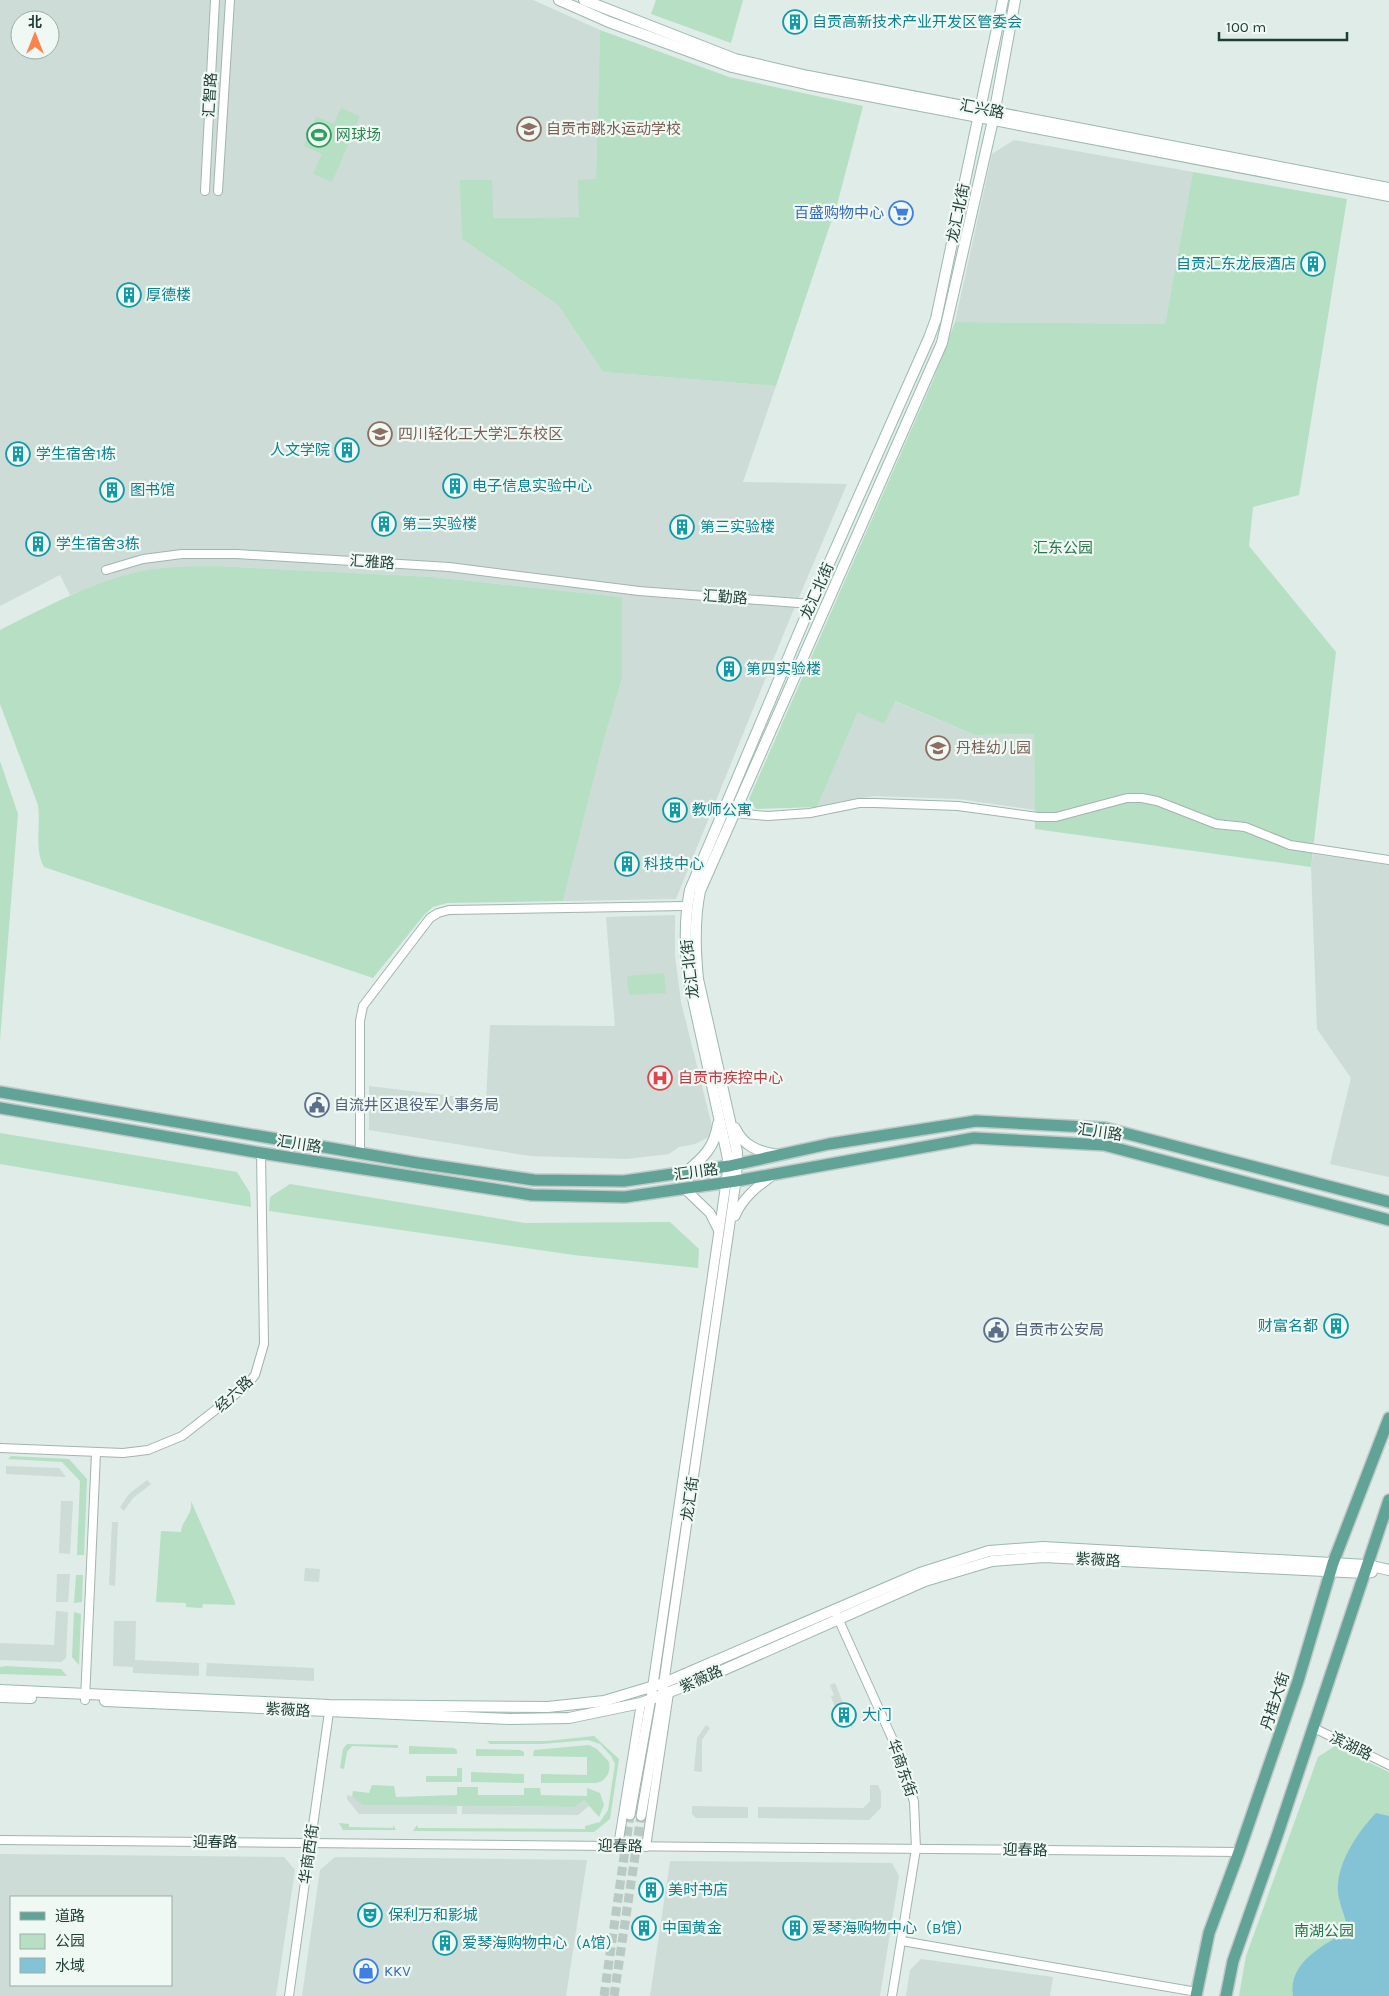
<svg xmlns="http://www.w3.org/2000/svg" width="1389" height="1996" viewBox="0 0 1389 1996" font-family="Karla,'Noto Sans SC',sans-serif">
	<rect width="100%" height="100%" fill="#dfece7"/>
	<g fill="#cddcd6" fill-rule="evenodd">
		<path d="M0 0H533L600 30 596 180 579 217 492 218 462 239 558 305 603 372 776 386 743 482 847 484 786 628 676 899 563 901 604 739 622 679 621 597 433 577 217 566 135 573 70 595 60 575 0 606ZM20 20H50V50H20Z"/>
		<path d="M1014 140 1193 172 1165 324 955 322 992 154Z"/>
		<path d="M894 701 975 735 1034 734 1035 810 958 799 874 796 817 807 858 712Z"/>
		<path d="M1313 854 1389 865V1177L1330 1164 1351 1078 1317 1029 1311 867Z"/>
		<path d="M675 915V956L681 1002 713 1130 709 1137 695 1144 679 1147 669 1154 627 1159 530 1156 369 1130V1086L486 1100 490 1025 615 1026 606 917Z"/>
		<path d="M6 1466 59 1468 66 1477 6 1474Z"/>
		<path d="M147 1480 151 1484 133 1498 124 1511 120 1507 129 1494Z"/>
		<path d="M61 1501H73L70 1554 59 1553Z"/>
		<path d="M112 1522H118L115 1586 109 1585Z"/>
		<path d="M305 1568 320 1569 319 1582 304 1581Z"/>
		<path d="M57 1574H70L68 1602H56Z"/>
		<path d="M56 1611 68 1612 66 1658 61 1662 0 1660V1643L54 1645Z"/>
		<path d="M114 1621H136L135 1660 199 1663V1676L133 1673V1667L113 1666Z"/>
		<path d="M207 1663 314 1668V1681L206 1676Z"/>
		<path d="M835 1683 843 1703 835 1707 831 1696 834 1695 830 1685Z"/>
		<path d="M706 1725 710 1728 702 1740V1772L694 1771 697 1738Z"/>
		<path d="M870 1785H878L881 1792V1808L869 1820 758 1818V1807L863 1808 870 1801Z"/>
		<path d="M347 1795 355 1797 362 1805 457 1806V1814H359L347 1799Z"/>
		<path d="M584 1800 589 1806 578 1815 462 1814V1806L575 1807Z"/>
		<path d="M692 1806 748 1807V1818H696L692 1814Z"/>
		<path d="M0 1854 284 1857 295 1870 276 1996H0ZM11 1897H171V1985H11Z"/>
		<path d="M335 1857 587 1860 566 1996H302L320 1870Z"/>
		<path d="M670 1861 892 1863 899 1876 880 1996H650Z"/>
		<path d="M921 1959 1053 1977 1050 1996H906L910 1970Z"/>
	</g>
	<g fill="#b6dfc4">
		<path d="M656 0H743L731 43 651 14Z"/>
		<path d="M600 30 729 77 863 106 838 201 776 386 603 372 558 305 462 239 460 180H492L493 218 579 217 578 180 596 179Z"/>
		<path d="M341 108 360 116 332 182 313 174 322 154 304 146 316 117 334 124Z"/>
		<path d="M1193 172 1347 199 1299 495 1253 507 1249 546 1336 652 1311 867 1035 829 1034 734 975 735 895 701 884 724 858 712 817 807 756 809 749 799 934 378 955 322 1165 324Z"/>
		<path d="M217 566 433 577 622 597V679L604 739 563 901 447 903 433 907 425 914 373 978 44 867C34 849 41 826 38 805L0 704V630C44 608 86 585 134 573 161 566 190 567 217 566Z"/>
		<path d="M0 761 18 814 0 1040Z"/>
		<path d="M664 973 666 993 629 995 627 976Z"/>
		<path d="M0 1133 237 1172 250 1193 251 1207 0 1164Z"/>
		<path d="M290 1184 525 1223 670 1222 699 1249 698 1268 574 1255 269 1211 270 1197Z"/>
		<path d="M11 1456 69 1459 87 1479 84 1555H77L80 1481 62 1462 8 1459Z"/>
		<path d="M191 1501 235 1602V1605L203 1604 202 1608 186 1607V1603L156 1602 161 1531 181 1532C182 1520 193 1515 191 1501Z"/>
		<path d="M76 1575H83L82 1602 74 1603Z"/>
		<path d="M74 1612 81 1614 79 1665 72 1657Z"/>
		<path d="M6 1666 61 1669 67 1676 0 1674V1667Z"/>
		<path d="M594 1736 619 1759 610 1819 594 1832 413 1831 417 1825 418 1828 585 1829V1826L600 1822 608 1810 615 1764 611 1756 600 1744 588 1740 542 1744H490L487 1741H547Z"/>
		<path d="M347 1744 398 1745V1748L352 1746 347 1752 344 1769 340 1768 343 1749Z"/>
		<path d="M589 1745 597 1749 609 1762C611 1773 606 1781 596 1783H541V1774L587 1775V1757L533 1756 534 1750Z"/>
		<path d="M409 1746 454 1748 457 1750V1754H409Z"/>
		<path d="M1335 1746 1389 1772V1996H1239L1246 1956 1318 1757Z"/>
		<path d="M476 1749 520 1750 524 1752V1756H476Z"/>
		<path d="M457 1768H462V1782H426V1776H457Z"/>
		<path d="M471 1772 524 1774V1783L471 1782Z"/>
		<path d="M372 1785 394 1786 396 1797 457 1795V1787H478V1795H524V1788H540L541 1795 587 1796V1788L600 1793 604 1805 599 1817 584 1800 575 1807 362 1805 352 1796 353 1791 369 1793Z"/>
		<path d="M339 1823 349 1824V1827L393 1828V1825L396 1830H343Z"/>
	</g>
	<path fill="#83c3d5" d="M1376 1813 1389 1816V1996H1293C1288 1961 1324 1946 1348 1930 1346 1918 1339 1904 1338 1892 1336 1864 1357 1833 1376 1813Z"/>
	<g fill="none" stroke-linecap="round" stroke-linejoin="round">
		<g stroke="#b9c9c4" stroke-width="9" stroke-dasharray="9 4.5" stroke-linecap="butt">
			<path d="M604 1996 630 1815"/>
			<path d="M614 1996 641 1816"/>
		</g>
		<g stroke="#a2b4af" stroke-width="10">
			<g id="minor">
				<path d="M205 191 215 0"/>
				<path d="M218 191 230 0"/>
				<path d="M106 570 143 559 182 554H237L449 567 639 591 811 604"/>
				<path d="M734 813 768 816 810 813 859 803H875L958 806 1038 817H1056L1127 798H1142L1157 801 1216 824 1245 827 1290 845 1389 860"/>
				<path d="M360 1153V1021L363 1006 430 918 438 913 449 910 686 906"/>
				<path d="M0 1448 123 1453 148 1450 182 1436 246 1386 255 1375 264 1344 261 1153"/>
				<path d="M837 1616 901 1758 914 1802 916 1849 892 1996"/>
				<path d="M85 1700 96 1453"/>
				<path d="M1314 1728 1389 1765"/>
				<path d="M0 1840 1239 1852"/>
				<path d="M618 1846 641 1703"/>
				<path d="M646 1847 669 1693"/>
				<path d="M902 1941 1197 1992"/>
				<path d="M289 1996 329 1712"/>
			</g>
		</g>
		<g stroke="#a2b4af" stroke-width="11">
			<g id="tertiary">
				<path d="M684 1188 710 1213 718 1229"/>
				<path d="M735 1216C743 1197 757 1187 773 1175"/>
				<path d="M630 1815 651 1698 726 1183"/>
				<path d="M641 1816 662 1695 736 1181"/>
			</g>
		</g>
		<g stroke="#9db8b0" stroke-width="12">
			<g id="secondary">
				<path d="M559 0 609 22 732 67 806 84 1389 196"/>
				<path d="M584 0 735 59 808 76 1389 188"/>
				<path d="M735 1128C743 1146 759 1152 778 1155"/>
				<path d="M686 1172C703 1158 715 1147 718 1124"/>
				<path d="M736 1181 737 1152 698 979C695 949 694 920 700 891L942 343 993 120 1015 0"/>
				<path d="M726 1183 729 1166 727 1154 689 980C685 951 684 920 690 890L811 604 929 338 936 319 1003 0"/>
				<path d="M0 1690 329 1705 548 1707 604 1701 664 1683 920 1573 989 1551 1043 1547 1367 1565 1389 1570"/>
				<path d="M0 1697 31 1698"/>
				<path d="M105 1701 509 1719 569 1718 641 1703 703 1679 925 1581 992 1561 1043 1557 1364 1573 1372 1572"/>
			</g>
		</g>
		<g stroke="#c0c9c7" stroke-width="14">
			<g id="primary">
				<path d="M0 1092 418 1163 534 1180 624 1181 729 1166 829 1144 976 1121 1105 1128 1389 1202"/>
				<path d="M0 1108 261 1153 532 1195 625 1197 736 1181 974 1138 1104 1145 1389 1220"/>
				<path d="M1196 1996 1209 1933 1239 1852 1298 1681 1333 1563 1389 1418"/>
				<path d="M1226 1996 1233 1961 1277 1836 1389 1500"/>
			</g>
		</g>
		<use href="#minor" stroke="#fff" stroke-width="8"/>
		<use href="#tertiary" stroke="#fff" stroke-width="9"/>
		<use href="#secondary" stroke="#fff" stroke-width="10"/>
		<use href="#primary" stroke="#61a497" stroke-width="11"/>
	</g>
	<defs>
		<g id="building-ring" transform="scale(1.25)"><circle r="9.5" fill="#f0f8f4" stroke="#0f9aa8" stroke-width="1.5"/><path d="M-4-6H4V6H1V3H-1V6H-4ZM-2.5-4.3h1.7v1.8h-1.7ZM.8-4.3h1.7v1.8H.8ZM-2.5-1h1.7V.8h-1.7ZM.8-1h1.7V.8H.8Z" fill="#0f9aa8"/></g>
		<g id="school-ring" transform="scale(1.25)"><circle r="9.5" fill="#f0f8f4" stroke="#8d6e63" stroke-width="1.5"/><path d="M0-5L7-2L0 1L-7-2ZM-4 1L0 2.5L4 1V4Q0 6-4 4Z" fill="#8d6e63"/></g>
		<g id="stadium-ring" transform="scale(1.25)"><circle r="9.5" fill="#f0f8f4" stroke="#2e9e5b" stroke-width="1.5"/><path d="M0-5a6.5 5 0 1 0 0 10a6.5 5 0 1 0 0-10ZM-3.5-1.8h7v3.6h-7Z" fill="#2e9e5b"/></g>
		<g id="supermarket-ring" transform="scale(1.25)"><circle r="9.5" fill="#f0f8f4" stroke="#3f7fe0" stroke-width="1.5"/><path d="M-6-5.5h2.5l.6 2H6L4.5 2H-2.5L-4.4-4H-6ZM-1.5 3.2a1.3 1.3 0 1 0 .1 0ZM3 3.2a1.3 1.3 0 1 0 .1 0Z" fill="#3f7fe0"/></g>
		<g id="university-ring" transform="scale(1.25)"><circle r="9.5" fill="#f0f8f4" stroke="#8d6e63" stroke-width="1.5"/><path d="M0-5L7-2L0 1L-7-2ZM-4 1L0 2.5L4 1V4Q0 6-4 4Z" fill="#8d6e63"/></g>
		<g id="hospital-ring" transform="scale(1.25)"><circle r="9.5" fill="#f0f8f4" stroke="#e0444e" stroke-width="1.5"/><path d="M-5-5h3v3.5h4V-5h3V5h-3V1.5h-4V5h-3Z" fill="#e0444e"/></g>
		<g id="civic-ring" transform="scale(1.25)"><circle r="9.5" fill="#f0f8f4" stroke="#5c6f8a" stroke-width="1.5"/><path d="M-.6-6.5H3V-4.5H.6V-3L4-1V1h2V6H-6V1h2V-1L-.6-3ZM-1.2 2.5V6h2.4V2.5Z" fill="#5c6f8a"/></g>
		<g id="theatre-ring" transform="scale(1.25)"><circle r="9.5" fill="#f0f8f4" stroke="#0f9aa8" stroke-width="1.5"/><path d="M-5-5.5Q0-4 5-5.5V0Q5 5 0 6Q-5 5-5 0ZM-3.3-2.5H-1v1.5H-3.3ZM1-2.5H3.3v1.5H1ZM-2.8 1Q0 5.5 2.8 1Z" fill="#0f9aa8"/></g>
		<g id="shop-ring" transform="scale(1.25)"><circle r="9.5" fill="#f0f8f4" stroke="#3f7fe0" stroke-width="1.5"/><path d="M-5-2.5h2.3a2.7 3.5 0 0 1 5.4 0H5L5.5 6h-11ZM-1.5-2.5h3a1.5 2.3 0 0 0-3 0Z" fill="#3f7fe0"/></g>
	</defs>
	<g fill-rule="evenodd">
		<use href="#building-ring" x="795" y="22"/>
		<use href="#school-ring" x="529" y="129"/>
		<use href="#stadium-ring" x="319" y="135"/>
		<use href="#supermarket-ring" x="901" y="213"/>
		<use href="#building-ring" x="1313" y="264"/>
		<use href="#building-ring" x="129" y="295"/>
		<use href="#university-ring" x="380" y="434"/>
		<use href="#building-ring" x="347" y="450"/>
		<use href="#building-ring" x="18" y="454"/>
		<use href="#building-ring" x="455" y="486"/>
		<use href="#building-ring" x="112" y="490"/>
		<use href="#building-ring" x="384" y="524"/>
		<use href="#building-ring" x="682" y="527"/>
		<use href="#building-ring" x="38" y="544"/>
		<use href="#building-ring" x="729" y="669"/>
		<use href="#school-ring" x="938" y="748"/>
		<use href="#building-ring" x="675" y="810"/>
		<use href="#building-ring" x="627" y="864"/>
		<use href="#hospital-ring" x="660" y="1078"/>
		<use href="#civic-ring" x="317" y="1105"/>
		<use href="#building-ring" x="1336" y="1326"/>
		<use href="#civic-ring" x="996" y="1330"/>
		<use href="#building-ring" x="844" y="1715"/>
		<use href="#building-ring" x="651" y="1890"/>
		<use href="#theatre-ring" x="370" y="1915"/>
		<use href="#building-ring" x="644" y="1928"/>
		<use href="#building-ring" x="795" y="1928"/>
		<use href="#building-ring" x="445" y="1943"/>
		<use href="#shop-ring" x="366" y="1971"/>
	</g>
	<g text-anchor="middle" stroke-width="4.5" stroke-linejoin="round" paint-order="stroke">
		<g font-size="15" fill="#0d838f" stroke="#f0f8f4" text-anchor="start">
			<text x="812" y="27">自贡高新技术产业开发区管委会</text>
			<text x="1296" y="269" text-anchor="end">自贡汇东龙辰酒店</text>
			<text x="146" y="300">厚德楼</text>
			<text x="330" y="455" text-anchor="end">人文学院</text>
			<text x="36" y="459">学生宿舍1栋</text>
			<text x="472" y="491">电子信息实验中心</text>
			<text x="130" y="495">图书馆</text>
			<text x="402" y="529">第二实验楼</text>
			<text x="700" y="532">第三实验楼</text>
			<text x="56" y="549">学生宿舍3栋</text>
			<text x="746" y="674">第四实验楼</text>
			<text x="692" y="815">教师公寓</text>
			<text x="644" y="869">科技中心</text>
			<text x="1318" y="1331" text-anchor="end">财富名都</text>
			<text x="862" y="1720">大门</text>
			<text x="668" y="1895">美时书店</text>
			<text x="388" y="1920">保利万和影城</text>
			<text x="662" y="1933">中国黄金</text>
			<text x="812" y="1933">爱琴海购物中心（B馆）</text>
			<text x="462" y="1948">爱琴海购物中心（A馆）</text>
		</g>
		<g font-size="15" fill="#1f3d37" stroke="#f0f8f4">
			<text transform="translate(210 95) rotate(-87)" y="5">汇智路</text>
			<text transform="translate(982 109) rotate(11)" y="5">汇兴路</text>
			<text transform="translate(958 213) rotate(-78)" y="5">龙汇北街</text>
			<text transform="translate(372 562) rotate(4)" y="5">汇雅路</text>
			<text transform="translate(817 591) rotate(-66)" y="5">龙汇北街</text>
			<text transform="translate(725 597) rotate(4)" y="5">汇勤路</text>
			<text transform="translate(690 969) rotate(-97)" y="5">龙汇北街</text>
			<text transform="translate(1100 1132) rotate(8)" y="5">汇川路</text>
			<text transform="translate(299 1144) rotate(9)" y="5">汇川路</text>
			<text transform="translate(696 1172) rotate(-8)" y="5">汇川路</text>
			<text transform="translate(234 1394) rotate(-43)" y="5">经六路</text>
			<text transform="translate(690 1499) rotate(-82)" y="5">龙汇街</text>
			<text transform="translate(1098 1560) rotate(3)" y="5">紫薇路</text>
			<text transform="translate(701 1679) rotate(-24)" y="5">紫薇路</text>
			<text transform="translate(1275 1701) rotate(-72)" y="5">丹桂大街</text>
			<text transform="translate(288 1710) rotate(3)" y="5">紫薇路</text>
			<text transform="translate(1351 1746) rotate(26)" y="5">滨湖路</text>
			<text transform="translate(902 1768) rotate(71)" y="5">华商东街</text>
			<text x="215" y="1847">迎春路</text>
			<text transform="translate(620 1846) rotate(1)" y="5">迎春路</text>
			<text transform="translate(1025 1850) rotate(1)" y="5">迎春路</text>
			<text transform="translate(309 1854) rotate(-82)" y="5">华商西街</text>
		</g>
		<g font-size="15" fill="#785e54" stroke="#f0f8f4" text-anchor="start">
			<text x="546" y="134">自贡市跳水运动学校</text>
			<text x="398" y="439">四川轻化工大学汇东校区</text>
			<text x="956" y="753">丹桂幼儿园</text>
		</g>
		<g font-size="15" fill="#27864d" stroke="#f0f8f4" text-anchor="start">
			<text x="336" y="140">网球场</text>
		</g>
		<g font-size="15" fill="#366cbe" stroke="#f0f8f4" text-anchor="end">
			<text x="884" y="218">百盛购物中心</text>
			<text x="384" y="1976" text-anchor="start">KKV</text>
		</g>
		<g font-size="15" fill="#27764a" stroke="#f0f8f4">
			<text x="1063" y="553">汇东公园</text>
			<text x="1324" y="1936">南湖公园</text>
		</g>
		<g font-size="15" fill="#be3a42" stroke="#f0f8f4" text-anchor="start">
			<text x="678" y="1083">自贡市疾控中心</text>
		</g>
		<g font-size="15" fill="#4e5e75" stroke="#f0f8f4" text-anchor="start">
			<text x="334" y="1110">自流井区退役军人事务局</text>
			<text x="1014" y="1335">自贡市公安局</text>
		</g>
	</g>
	<rect x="10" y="1896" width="162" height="90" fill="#f0f8f4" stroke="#9cada8"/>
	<rect x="20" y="1912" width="25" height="8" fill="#61a497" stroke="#9cada8"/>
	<text x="55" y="1921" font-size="15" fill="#1f3d37">道路</text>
	<rect x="20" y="1934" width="25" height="15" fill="#b6dfc4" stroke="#9cada8"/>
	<text x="55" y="1946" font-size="15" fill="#1f3d37">公园</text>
	<rect x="20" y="1958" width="25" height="15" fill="#83c3d5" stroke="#9cada8"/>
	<text x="55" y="1971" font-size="15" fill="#1f3d37">水域</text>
	<g transform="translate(35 35)"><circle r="24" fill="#f0f8f4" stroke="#9cada8"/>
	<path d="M0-4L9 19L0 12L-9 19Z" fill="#fb834e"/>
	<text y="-8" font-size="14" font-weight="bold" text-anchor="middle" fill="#1f3d37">北</text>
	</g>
	<path d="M1219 32v8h128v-8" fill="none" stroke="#1f3d37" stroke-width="2.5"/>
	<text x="1226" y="32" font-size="15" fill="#1f3d37" stroke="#f0f8f4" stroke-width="4" paint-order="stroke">100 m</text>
</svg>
